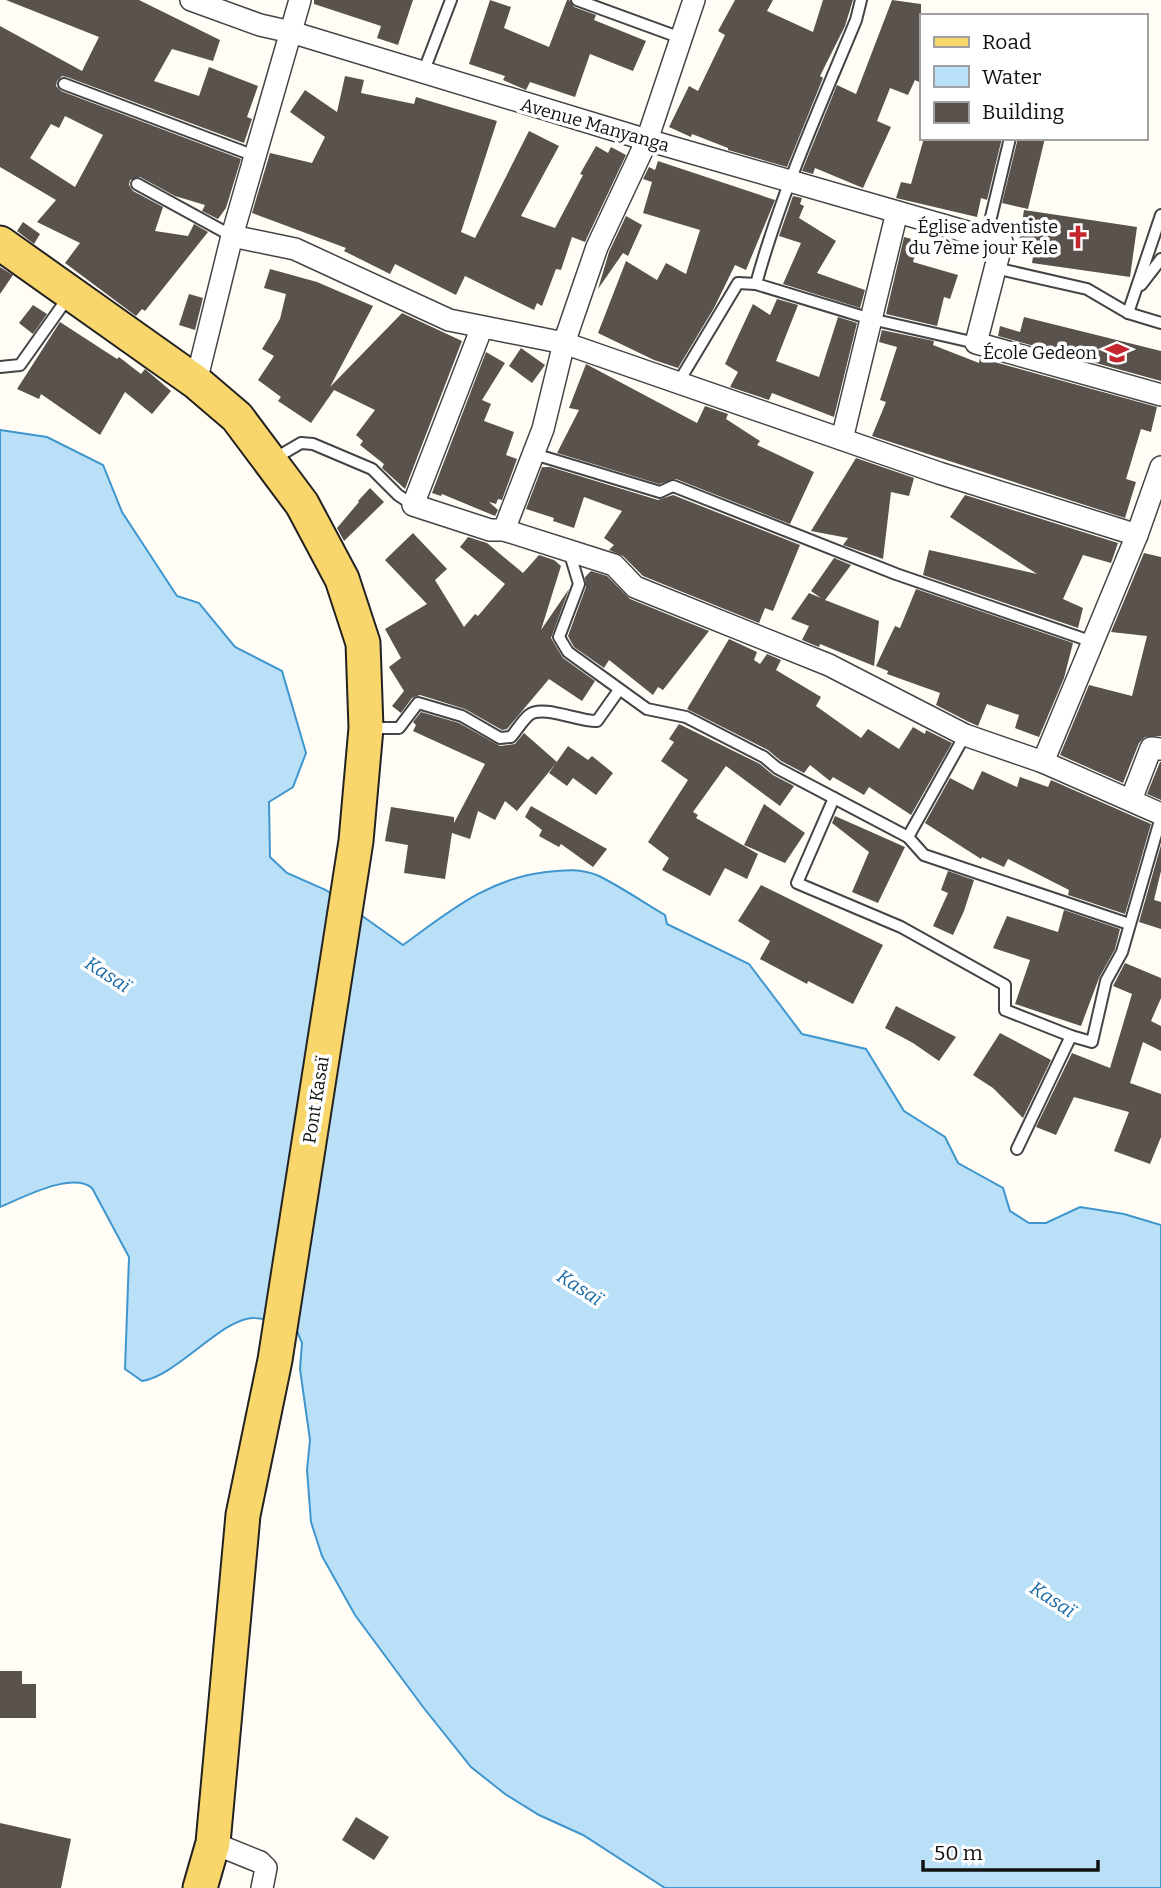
<svg xmlns="http://www.w3.org/2000/svg" width="1161" height="1888" viewBox="0 0 1161 1888" font-family="Bitter,serif">
	<rect width="100%" height="100%" fill="#fffdf5"/>
	<path fill="#b9e0f7" stroke="#3f96cf" stroke-width="2" d="M0 430 47 437 103 465 122 512 177 596 199 603 235 647 282 671 306 753 293 787 269 802 270 857 287 873 326 890 403 945C449 912 487 879 546 872 564 870 581 868 599 876 621 887 643 902 665 915L667 924 749 964 802 1034 866 1049 904 1111 945 1137 958 1163 1003 1188 1010 1211 1029 1223H1046L1080 1207 1124 1214 1161 1225V1888H665L583 1835 539 1815 505 1794 471 1767 423 1707 355 1615 322 1556 311 1522 307 1470 310 1440 300 1369 302 1343 297 1331C284 1327 268 1318 255 1318 224 1316 177 1376 142 1381L125 1369 129 1257 92 1188C72 1171 22 1198 0 1207Z"/>
	<g fill="#5a524d" fill-rule="evenodd">
		<path d="M6 0H139L220 40 213 61 172 49 154 81 199 96 209 67 258 86 247 117 252 119 244 143 67 77 62 76 57 81 56 86 61 91 241 159 226 208 218 219 202 211 205 205 175 196 140 177 130 180 129 185 133 191 163 207 155 231 188 236 194 224 208 232 145 311 142 309 136 316 65 263 80 243 37 222 56 200 0 167V26L82 71 99 37ZM65 116 103 135 75 187 30 158 51 124 59 128Z"/>
		<path d="M314 0H413L398 45 377 38 381 26 314 4Z"/>
		<path d="M490 0 511 7 504 28 549 47 567 0H569L574 7 596 15 594 20 646 41 633 71 590 54 575 97 530 82 526 90 503 80 505 76 469 64Z"/>
		<path d="M735 0H773L767 11 813 32 823 0H853L845 26 820 76 823 78 787 167 728 150V148L692 134 691 137 669 127 689 86 698 91 725 35 718 31Z"/>
		<path d="M892 0 921 4V83L915 80 908 95 890 88 877 121 891 127 863 188 815 168 813 174 802 171 837 85 856 94Z"/>
		<path d="M345 76 364 80 361 93 414 104 416 97 497 121 461 232 475 238 529 131 559 146 521 216 555 228 583 175 580 174 596 146 608 153 611 147 626 155 585 242 572 237 561 270 556 269 542 306 537 303 534 310 465 276 456 295 395 264 390 274 344 251 346 248 252 213 270 153 312 163 325 137 290 112 305 90 337 112Z"/>
		<path d="M924 138H1002L987 200 981 198 977 217 896 198 901 182 911 184Z"/>
		<path d="M1018 138H1045L1028 209 1002 203Z"/>
		<path d="M658 161 775 200 746 270 735 265 714 308 678 368 654 360 598 333 626 261 657 280 666 263 686 274 700 230 643 213 652 182 643 179 649 167 655 170Z"/>
		<path d="M793 196 802 198 800 204 804 206 799 218 836 241 817 273 865 290 860 308 783 284 801 243 779 236Z"/>
		<path d="M1024 210 1137 227 1130 277 1032 263 1034 250 1018 248Z"/>
		<path d="M626 216 642 225 628 256 623 253 598 289 609 252Z"/>
		<path d="M23 222 40 234 34 244 17 231Z"/>
		<path d="M904 237 919 241 913 262 958 275 950 299 944 297 937 326 886 314Z"/>
		<path d="M0 267 13 275 0 294Z"/>
		<path d="M270 269 317 282 373 306 330 387 402 313 462 341 405 489 382 468 384 464 360 445 363 441 356 435 375 410 334 390 311 423 278 401 281 397 258 380 274 356 262 349 280 319 286 294 264 288Z"/>
		<path d="M189 294 203 298 195 330 179 325Z"/>
		<path d="M777 299 798 305 776 361 819 377 838 317 857 323 834 417 772 393 769 400 730 387 738 372 725 364 753 304 770 315Z"/>
		<path d="M33 305 47 314 33 334 19 323Z"/>
		<path d="M1024 317 1161 351V381L998 336 1000 326 1020 332Z"/>
		<path d="M60 322 117 359 119 357 141 374 145 369 171 391 152 414 125 392 100 435 41 394 39 399 17 389Z"/>
		<path d="M882 330 934 341 933 345 979 363 980 358 1157 407 1151 432 1141 429 1126 479 1136 482 1125 518 872 436 886 402 880 400 897 347 879 342Z"/>
		<path d="M521 348 545 365 532 383 509 366Z"/>
		<path d="M486 352 505 363 482 400 491 404 484 421 514 432 506 455 517 459 502 500 498 499 496 504 489 502 498 510 495 516 442 494 441 496 432 493Z"/>
		<path d="M586 364 697 423 705 406 728 414 726 419 760 441 757 445 814 472 790 524 676 479 659 484 557 453 579 410 569 408Z"/>
		<path d="M856 458 914 478 909 496 891 492 883 559 843 545 848 538 811 531Z"/>
		<path d="M542 467H550L658 500 673 495 800 545 773 611 765 608 759 623 643 576 623 556 609 550 614 545 604 538 622 511 584 497 574 528 553 521 554 518 526 509Z"/>
		<path d="M370 488 384 502 344 541 337 528 359 502 358 501Z"/>
		<path d="M965 495 1118 543 1111 563 1083 555 1063 599 1083 608 1078 628 923 575 929 550 1037 574 950 517Z"/>
		<path d="M413 533 447 569 435 580 464 627 475 614 478 616 505 584 460 547 468 537 487 543 523 573 539 555 554 560 561 566 541 630 569 589 551 638 563 658 595 681 582 701 549 679 507 729 502 730 465 709 420 695 412 698 401 713 392 706 404 691 389 667 401 658 385 629 427 604 385 560Z"/>
		<path d="M1144 553 1161 557V736L1145 737 1139 743 1123 783 1060 755 1089 685 1132 696 1147 636 1111 632Z"/>
		<path d="M834 558 851 565 825 600 879 621 874 666 820 644 819 647 802 640 809 626 791 619 809 593 821 598 811 591Z"/>
		<path d="M591 571 607 576 630 599 709 631 663 690 658 687 653 695 609 660 604 668 574 647 568 636 586 587 585 577Z"/>
		<path d="M916 589 1073 643 1064 678 1039 737 1015 728 1019 715 987 704 978 726 967 721 936 705 940 693 887 674 888 671 876 666 895 626 900 628Z"/>
		<path d="M729 639 757 652 754 660 760 664 767 654 781 660 776 670 821 697 816 706 861 738 868 729 899 749 913 727 925 734 926 730 952 743 911 815 869 787 864 795 833 777 830 781 810 765 804 773 781 761 768 750 687 709Z"/>
		<path d="M421 712 459 723 500 746 515 744 524 733 557 762 517 811 505 801 495 820 478 811 470 839 452 833 445 879 404 873 408 845 385 841 391 807 454 817V823L485 764 413 731 416 725 413 722Z"/>
		<path d="M679 724 760 764 773 775 794 786 780 806 726 766 693 812 698 815 696 818 758 854 747 879 725 868 710 896 662 870 669 858 648 842 688 780 661 761 674 742 669 739Z"/>
		<path d="M568 746 588 760 592 756 613 773 596 795 573 778 567 786 549 773Z"/>
		<path d="M1160 762H1161V800L1147 794Z"/>
		<path d="M982 771 1017 787 1020 777 1048 787 1051 780 1151 824 1125 914 1068 895 1069 890 1008 859 1004 867 982 857 981 859 925 823 950 778 973 790Z"/>
		<path d="M764 804 805 833 785 863 744 845Z"/>
		<path d="M531 806 607 849 593 867 561 844 559 847 539 836 542 830 525 817Z"/>
		<path d="M835 816 905 847 878 903 852 892 869 852 832 823Z"/>
		<path d="M1161 845V871L1154 900 1161 902V929L1139 922Z"/>
		<path d="M948 871 974 880 964 911 953 935 933 926 948 893 941 890Z"/>
		<path d="M761 885 883 945 853 1004 808 981 807 984 760 959 770 941 738 921Z"/>
		<path d="M1064 910 1120 929 1115 949 1099 978 1081 1026 1015 1004 1030 960 993 948 1007 916 1058 932Z"/>
		<path d="M1125 963 1161 978V998L1151 1021 1161 1026V1051L1143 1042 1130 1083 1161 1094V1137L1150 1164 1114 1151 1129 1112 1074 1097 1056 1135 1036 1127 1072 1053 1110 1068 1132 994 1113 986Z"/>
		<path d="M896 1006 956 1037 939 1061 913 1043 885 1028Z"/>
		<path d="M1000 1033 1051 1060 1023 1118 993 1088 973 1075Z"/>
		<path d="M0 1671H22V1684H36V1718H0Z"/>
		<path d="M356 1817 389 1837 374 1860 342 1840Z"/>
		<path d="M0 1823 71 1839 61 1888H0Z"/>
	</g>
	<g fill="none" stroke-linecap="round" stroke-linejoin="round">
		<g stroke="#444" stroke-width="14">
			<g id="service">
				<path d="M577 0 681 38"/>
				<path d="M861 0 856 20C820 107 781 193 756 284L871 319 976 343"/>
				<path d="M423 73 451 0"/>
				<path d="M64 84 255 156"/>
				<path d="M137 184 232 236"/>
				<path d="M986 238 1010 138"/>
				<path d="M995 268 1087 289 1128 313 1161 323"/>
				<path d="M1141 285 1161 259"/>
				<path d="M1128 313 1161 215"/>
				<path d="M0 367 20 365 69 296"/>
				<path d="M678 383 738 283 756 284"/>
				<path d="M534 454 660 492 673 486 896 574 1093 642"/>
				<path d="M272 460 301 443 313 444 372 469 398 495 413 505"/>
				<path d="M569 551 579 584 559 637 568 652 647 709 686 717 764 757 777 768 908 837 924 855 1129 924"/>
				<path d="M368 728H399L418 703 462 716 500 738 511 737C517 730 522 721 529 715 542 704 580 722 597 721L619 690"/>
				<path d="M834 798 797 883 901 927 1005 985V1010L1071 1036"/>
				<path d="M908 837 965 735"/>
				<path d="M1017 1149 1071 1036 1092 1042 1106 981 1122 952 1161 817"/>
			</g>
		</g>
		<g stroke="#444" stroke-width="24">
			<g id="minor">
				<path d="M191 0 260 25 291 32 647 140 1002 242 976 343 1161 395"/>
				<path d="M232 236 295 249 449 320 564 343 939 473 1137 535"/>
				<path d="M482 327 413 505 490 530H504L543 429 564 343 597 247 647 140 694 0"/>
				<path d="M196 382 232 236 300 0"/>
				<path d="M842 439 897 212"/>
				<path d="M504 530 614 565 635 587 829 665 965 735 1043 762 1161 814"/>
				<path d="M1043 762 1137 535 1161 467"/>
				<path d="M1131 800 1151 748 1161 749"/>
				<path d="M213 1843 260 1862 266 1868 262 1888"/>
			</g>
		</g>
		<g stroke="#222" stroke-width="37">
			<path id="primary" d="M0 243 196 382 237 417 302 504 342 579 363 643 366 728 356 841 275 1360 243 1515 213 1843 200 1888"/>
		</g>
		<use href="#service" stroke="#fff" stroke-width="10"/>
		<use href="#minor" stroke="#fff" stroke-width="21"/>
		<use href="#primary" stroke="#f9d66b" stroke-width="33"/>
	</g>
	<defs>
		<g id="church-bare" transform="scale(1.89)"><path d="M-1.2-6h2.4v3.5h3.3v2.4h-3.3V6h-2.4V-.1h-3.3v-2.4h3.3Z" fill="#c4262e" stroke="#fff" stroke-width="2.5" paint-order="stroke"/></g>
		<g id="school-bare" transform="scale(1.89)"><path d="M0-5L7-2L0 1L-7-2ZM-4 1L0 2.5L4 1V4Q0 6-4 4Z" fill="#c4262e" stroke="#fff" stroke-width="2.5" paint-order="stroke"/></g>
	</defs>
	<g fill-rule="evenodd">
		<use href="#church-bare" x="1078" y="237"/>
		<use href="#school-bare" x="1117" y="353"/>
	</g>
	<g text-anchor="middle" stroke-width="7" stroke-linejoin="round" paint-order="stroke">
		<g font-size="18" fill="#111" stroke="#fff">
			<text transform="translate(595 125) rotate(16)" y="6">Avenue Manyanga</text>
			<text transform="translate(316 1100) rotate(-81)" y="6">Pont Kasaï</text>
		</g>
		<g font-size="18" fill="#111" stroke="#fff" text-anchor="end">
			<text x="1058" y="233">Église adventiste<tspan x="1058" dy="21">du 7ème jour Kele</tspan></text>
			<text x="1097" y="359">École Gedeon</text>
		</g>
		<g font-size="19" font-style="italic" fill="#1768a6" stroke="#fff">
			<text transform="translate(108 974) rotate(33)" y="7">Kasaï</text>
			<text transform="translate(580 1287) rotate(33)" y="7">Kasaï</text>
			<text transform="translate(1053 1599) rotate(33)" y="7">Kasaï</text>
		</g>
	</g>
	<rect x="920" y="14" width="228" height="126" fill="#ffffff" stroke="#a0a0a0" stroke-width="2"/>
	<rect x="934" y="37" width="35" height="10" fill="#f9d66b" stroke="#a0a0a0" stroke-width="2"/>
	<text x="982" y="49" font-size="21" fill="#111111">Road</text>
	<rect x="934" y="66" width="35" height="21" fill="#b9e0f7" stroke="#a0a0a0" stroke-width="2"/>
	<text x="982" y="84" font-size="21" fill="#111111">Water</text>
	<rect x="934" y="102" width="35" height="21" fill="#5a524d" stroke="#a0a0a0" stroke-width="2"/>
	<text x="982" y="119" font-size="21" fill="#111111">Building</text>
	<path d="M923 1860v10h175v-10" fill="none" stroke="#111111" stroke-width="3.5"/>
	<text x="934" y="1860" font-size="21" fill="#111111" stroke="#ffffff" stroke-width="5" paint-order="stroke">50 m</text>
</svg>
